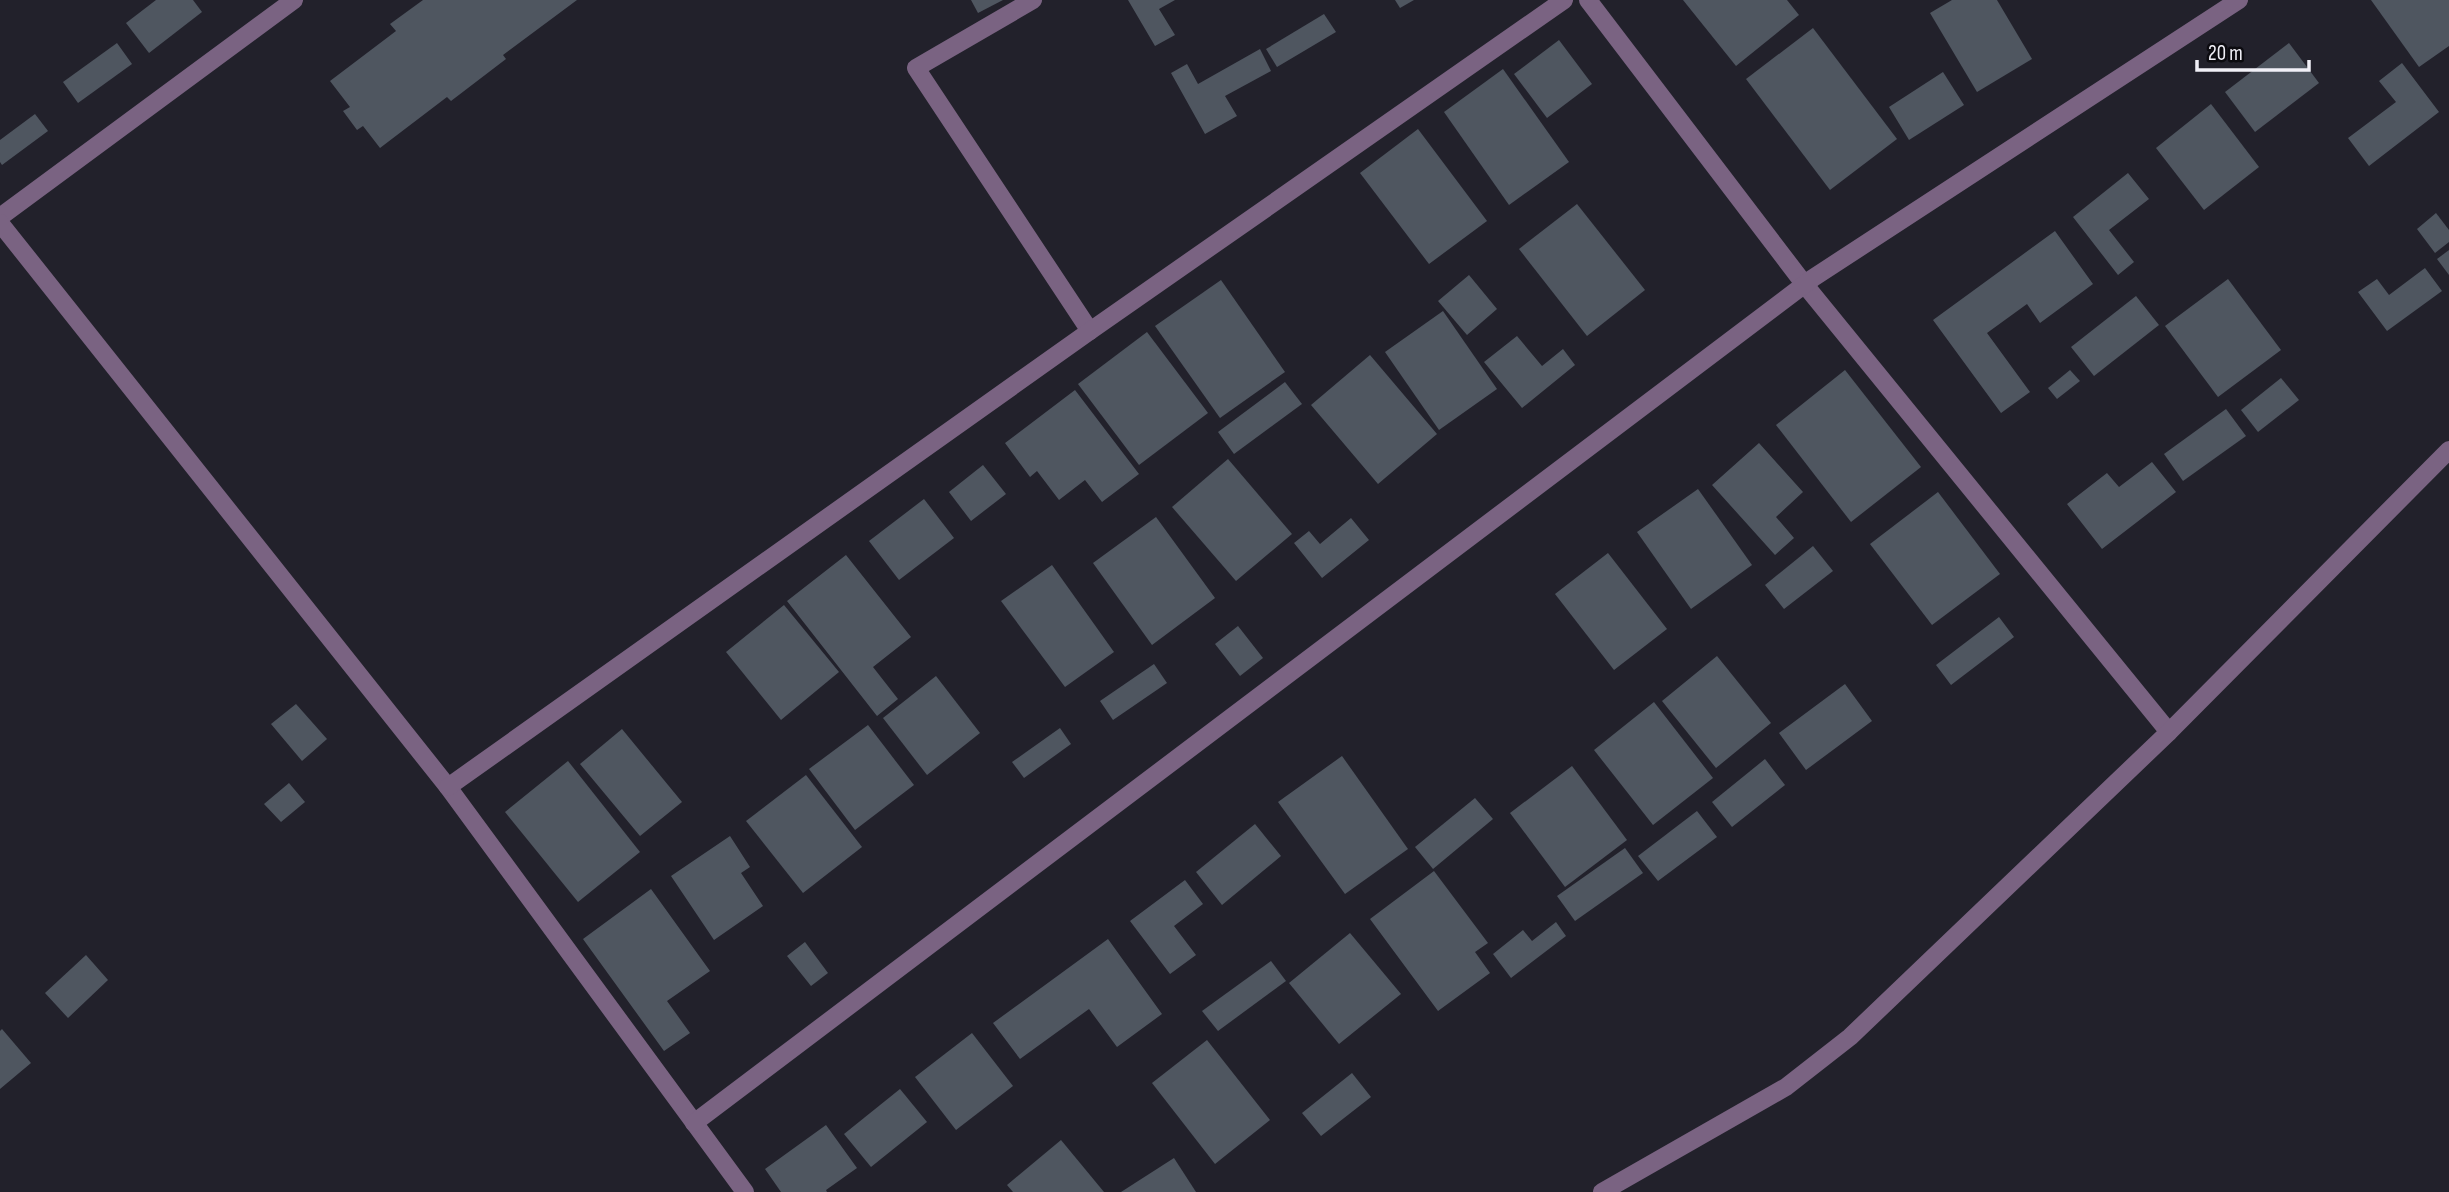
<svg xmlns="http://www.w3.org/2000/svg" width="2449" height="1192" viewBox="0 0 2449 1192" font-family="'Sofia Sans Condensed',sans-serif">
	<rect width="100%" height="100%" fill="#22212b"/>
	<g fill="#4f5660">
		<path d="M156 0H193L202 12 149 53 126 23Z"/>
		<path d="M423 0H577L503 55 506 59 451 101 447 97 380 148 363 126 357 130 343 111 350 107 330 81 396 31 390 24Z"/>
		<path d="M971 0H1003L978 13Z"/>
		<path d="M1128 0H1175L1159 9 1175 35 1155 46Z"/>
		<path d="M1395 0H1414L1400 8Z"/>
		<path d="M1683 0H1787L1799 15 1736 66Z"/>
		<path d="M1952 0H1997L2032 59 1977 92 1930 13Z"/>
		<path d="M2371 0H2449V46L2419 67Z"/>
		<path d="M1324 14 1336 32 1277 67 1266 49Z"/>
		<path d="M1813 28 1897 139 1830 190 1746 79Z"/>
		<path d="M1559 40 1592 84 1547 118 1514 74Z"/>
		<path d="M117 43 132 64 78 103 63 82Z"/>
		<path d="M2289 43 2319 83 2255 132 2225 92Z"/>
		<path d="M1260 49 1271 71 1225 96 1237 116 1205 134 1171 73 1187 64 1198 84Z"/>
		<path d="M2402 63 2439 112 2369 166 2348 138 2396 102 2379 81Z"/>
		<path d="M1503 69 1569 162 1509 205 1444 112Z"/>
		<path d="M1943 72 1964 105 1909 140 1889 107Z"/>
		<path d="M2211 104 2259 167 2204 210 2156 148Z"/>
		<path d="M35 114 48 131 2 165 0 162V140Z"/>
		<path d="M1418 129 1487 221 1429 264 1360 173Z"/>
		<path d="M2128 173 2149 199 2109 230 2134 262 2118 275 2073 217Z"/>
		<path d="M1577 204 1645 290 1587 336 1519 249Z"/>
		<path d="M2436 213 2449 230V242L2435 253 2417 229Z"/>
		<path d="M2055 231 2093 284 2040 323 2027 304 1987 333 2030 392 2001 413 1933 320Z"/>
		<path d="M2449 250V275L2437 259Z"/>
		<path d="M2425 268 2442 291 2387 331 2358 292 2377 279 2389 295Z"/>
		<path d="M1469 275 1497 309 1467 335 1438 301Z"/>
		<path d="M2228 279 2281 350 2218 397 2165 326Z"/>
		<path d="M1221 280 1285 372 1220 418 1155 326Z"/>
		<path d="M2136 296 2159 325 2094 376 2071 347Z"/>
		<path d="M1443 311 1497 389 1439 430 1385 352Z"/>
		<path d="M1147 332 1208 413 1139 465 1078 384Z"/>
		<path d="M1517 336 1542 366 1563 349 1575 365 1522 408 1484 362Z"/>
		<path d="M1370 355 1437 434 1378 484 1311 405Z"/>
		<path d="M1845 370 1921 467 1851 522 1776 425Z"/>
		<path d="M2070 370 2080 381 2057 399 2048 388Z"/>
		<path d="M2281 378 2299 400 2258 432 2241 410Z"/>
		<path d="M1285 382 1302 404 1234 454 1218 432Z"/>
		<path d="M1075 390 1139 474 1102 502 1085 480 1059 500 1037 471 1030 477 1005 443Z"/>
		<path d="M2226 409 2246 436 2183 481 2164 454Z"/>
		<path d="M1759 443 1803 492 1776 517 1794 538 1775 555 1712 485Z"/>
		<path d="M1228 459 1292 534 1236 581 1172 507Z"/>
		<path d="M2152 462 2176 492 2102 549 2067 504 2107 473 2119 487Z"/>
		<path d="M983 465 1006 494 971 521 949 492Z"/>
		<path d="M1698 489 1752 565 1691 609 1637 532Z"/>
		<path d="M1938 492 2000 574 1932 625 1870 544Z"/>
		<path d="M924 499 954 538 899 580 869 541Z"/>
		<path d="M1156 517 1215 598 1152 645 1093 563Z"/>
		<path d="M1351 518 1369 540 1322 578 1294 543 1309 531 1320 544Z"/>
		<path d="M1813 546 1833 571 1784 609 1765 585Z"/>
		<path d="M1608 553 1667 629 1614 670 1555 594Z"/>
		<path d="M846 555 911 637 873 667 898 699 877 716 787 601Z"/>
		<path d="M1052 565 1114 652 1065 687 1001 601Z"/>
		<path d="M784 605 839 672 781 720 726 652Z"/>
		<path d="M1999 617 2014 637 1951 685 1936 665Z"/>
		<path d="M1238 626 1263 658 1240 676 1215 644Z"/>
		<path d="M1717 656 1771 723 1716 768 1662 701Z"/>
		<path d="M1154 664 1167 683 1113 720 1100 701Z"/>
		<path d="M936 676 980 733 927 775 883 718Z"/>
		<path d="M1845 684 1872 721 1806 770 1779 733Z"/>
		<path d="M1654 702 1713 778 1653 825 1594 750Z"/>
		<path d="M296 704 327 739 302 761 271 724Z"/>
		<path d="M868 725 914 785 855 830 809 769Z"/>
		<path d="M1060 728 1071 744 1024 778 1012 762Z"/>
		<path d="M622 729 682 802 640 836 580 764Z"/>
		<path d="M1342 756 1408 849 1345 894 1278 802Z"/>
		<path d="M1765 759 1785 785 1732 827 1712 802Z"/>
		<path d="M568 761 640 852 578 902 505 812Z"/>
		<path d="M1572 766 1627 840 1565 887 1510 813Z"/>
		<path d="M806 775 862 847 803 893 746 821Z"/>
		<path d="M289 783 305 802 281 822 264 804Z"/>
		<path d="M1475 798 1493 819 1433 869 1415 847Z"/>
		<path d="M1697 811 1717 837 1658 881 1638 856Z"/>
		<path d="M1255 824 1281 856 1222 905 1196 872Z"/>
		<path d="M730 836 750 867 741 873 763 906 714 940 671 876Z"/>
		<path d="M1625 848 1643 873 1575 921 1557 896Z"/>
		<path d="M1434 871 1488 943 1475 952 1490 973 1438 1011 1370 919Z"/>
		<path d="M1185 880 1203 904 1174 926 1196 955 1170 974 1130 921Z"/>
		<path d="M651 889 710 971 667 1001 690 1033 664 1051 583 939Z"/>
		<path d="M1556 922 1566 936 1511 978 1493 954 1523 930 1532 941Z"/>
		<path d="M1350 933 1401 994 1339 1044 1289 983Z"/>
		<path d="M1108 939 1162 1014 1117 1047 1089 1009 1020 1059 993 1023Z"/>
		<path d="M805 942 828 973 811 986 787 956Z"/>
		<path d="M86 955 108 980 68 1018 45 993Z"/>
		<path d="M1271 961 1286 981 1218 1031 1202 1011Z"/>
		<path d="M2 1029 31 1063 0 1089V1031Z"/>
		<path d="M972 1033 1013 1086 956 1130 915 1077Z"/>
		<path d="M1207 1040 1270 1120 1215 1164 1152 1083Z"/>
		<path d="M1352 1073 1371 1097 1321 1136 1302 1113Z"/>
		<path d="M900 1089 927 1122 871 1167 844 1134Z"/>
		<path d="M826 1125 857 1168 826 1190 827 1192H781L765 1169Z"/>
		<path d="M1061 1140 1104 1192H1013L1007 1185Z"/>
		<path d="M1174 1158 1196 1192H1121Z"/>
	</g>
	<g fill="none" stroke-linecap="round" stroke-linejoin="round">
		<g stroke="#7a6382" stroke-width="18">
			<path d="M1033 0 916 68 1090 331"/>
			<path d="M1588 0 1805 285 2169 732"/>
			<path d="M0 217 294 0"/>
			<path d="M0 223 448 787 745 1192"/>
			<path d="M448 787 1090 331 1564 0"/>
			<path d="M694 1123 1813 278 2239 0"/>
			<path d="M1602 1192 1786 1087 1850 1037 2169 732 2449 450"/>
		</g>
	</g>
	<path d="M2197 60v10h112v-10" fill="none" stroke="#f1f0f7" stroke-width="3.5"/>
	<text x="2208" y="60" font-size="21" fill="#f1f0f7" stroke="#0c0b10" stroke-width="5" paint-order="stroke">20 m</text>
</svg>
